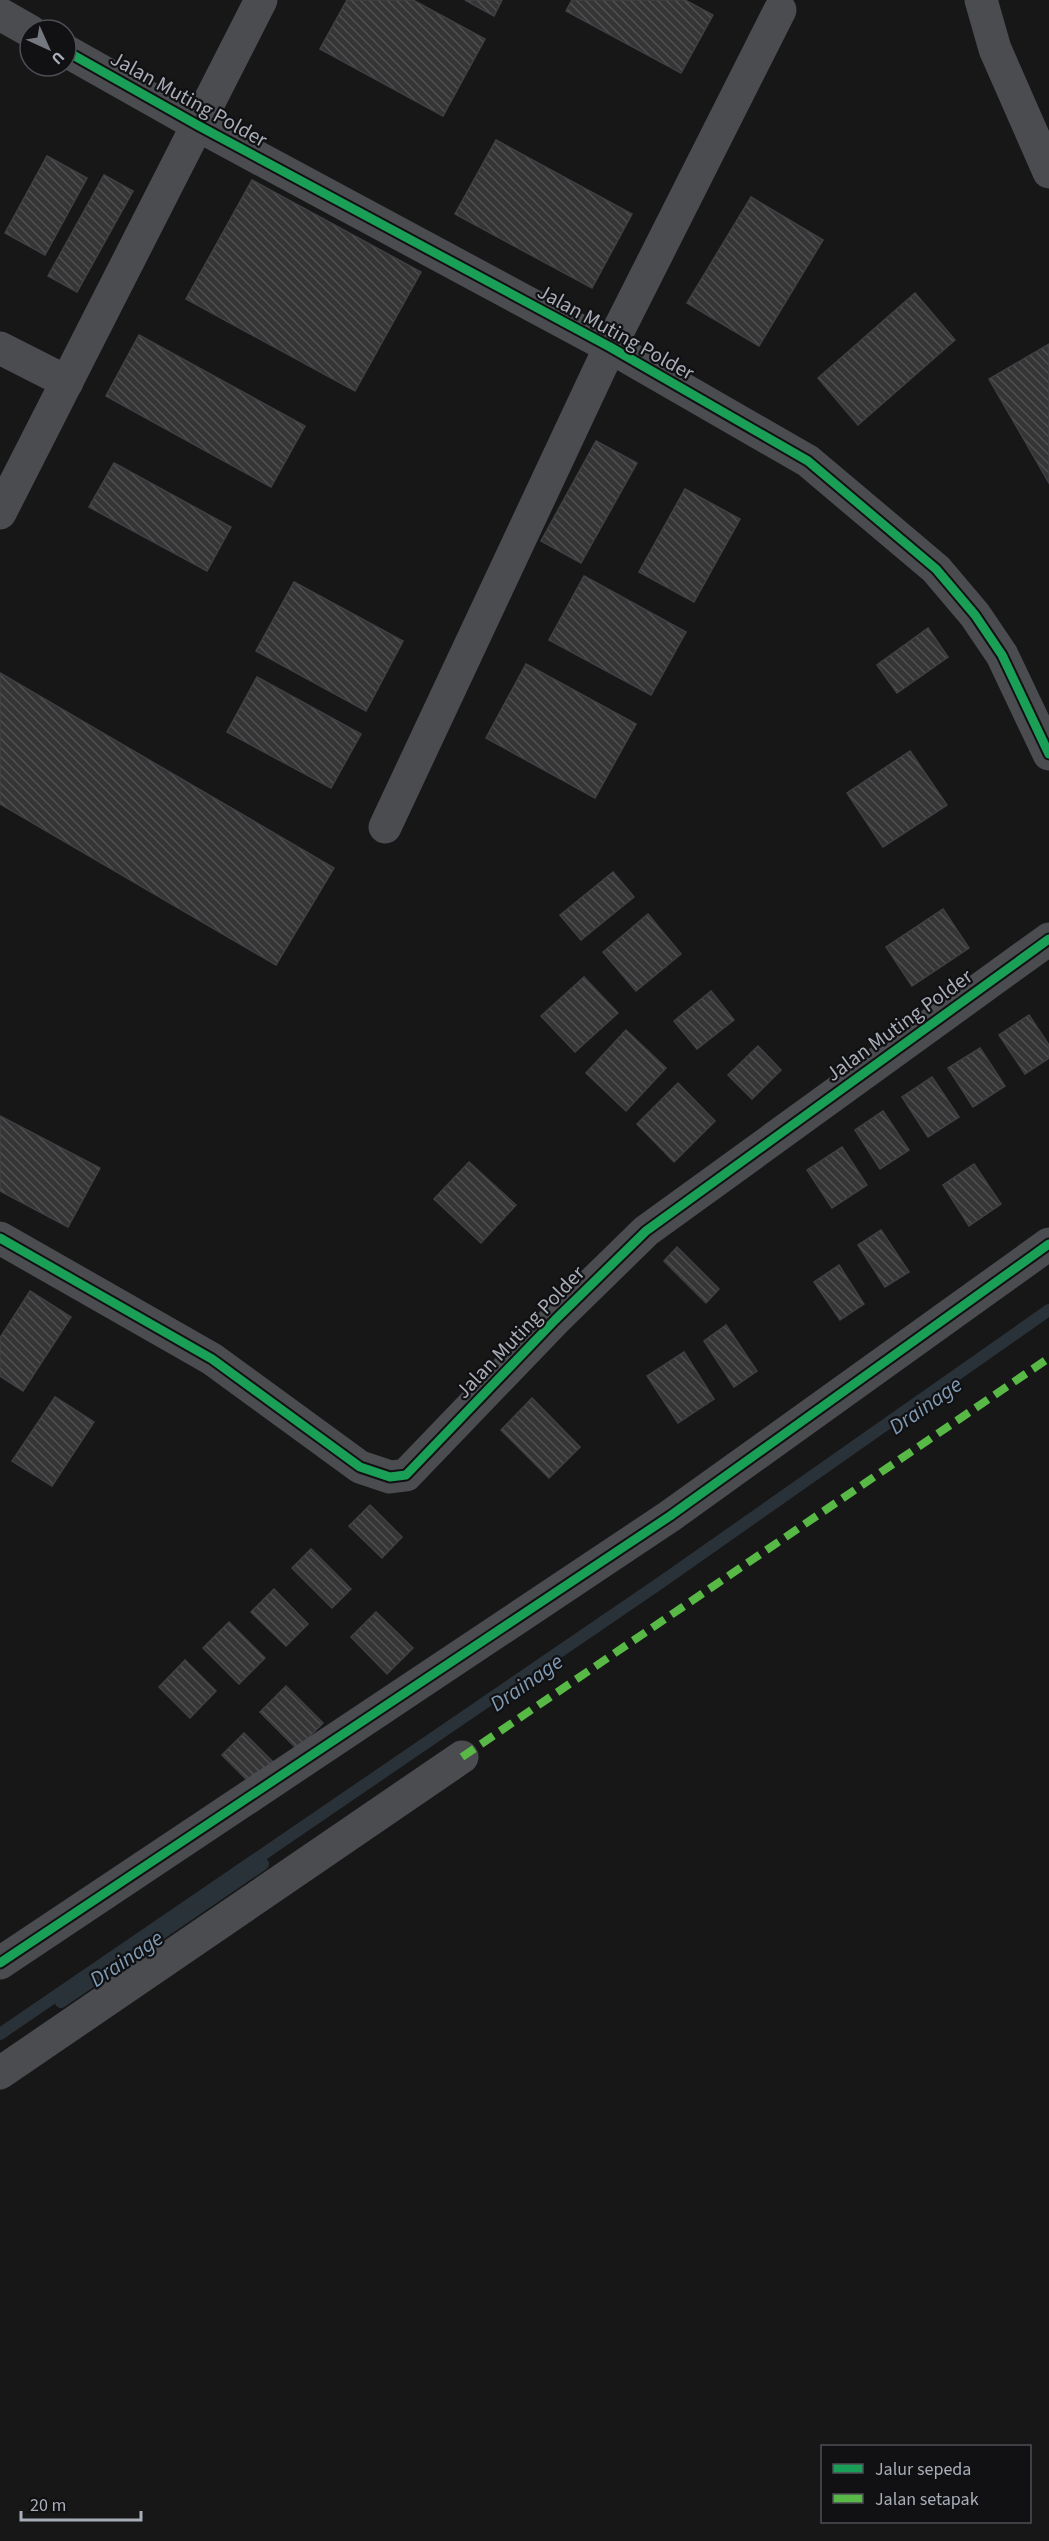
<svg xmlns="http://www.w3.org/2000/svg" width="1049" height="2541" viewBox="0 0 1049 2541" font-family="'Source Sans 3',sans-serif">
	<defs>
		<pattern id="building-back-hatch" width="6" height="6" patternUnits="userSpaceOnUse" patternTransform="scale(1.5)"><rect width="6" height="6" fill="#353536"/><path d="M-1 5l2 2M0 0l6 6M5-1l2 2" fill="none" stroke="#4f5051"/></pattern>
	</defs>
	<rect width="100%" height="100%" fill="#171717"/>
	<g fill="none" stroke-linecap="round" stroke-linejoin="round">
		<g stroke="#2a3239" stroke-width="12">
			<path d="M61 2002 263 1864"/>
			<path d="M0 2034 660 1583 1049 1310"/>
		</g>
	</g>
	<g fill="url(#building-back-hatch)" stroke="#3f4043" stroke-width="1.5">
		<path d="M347 0H413L485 39 443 116 320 49Z"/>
		<path d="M465 0H502L494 16Z"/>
		<path d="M572 0H685L713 15 681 73 566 11Z"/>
		<path d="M496 140 632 214 592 288 455 214Z"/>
		<path d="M47 156 87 178 45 255 5 233Z"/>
		<path d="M104 175 133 191 77 292 48 276Z"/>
		<path d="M252 180 421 272 355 391 186 299Z"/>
		<path d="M751 197 823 240 759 346 687 303Z"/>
		<path d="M915 293 955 340 858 425 818 378Z"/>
		<path d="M139 335 305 426 271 487 106 396Z"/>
		<path d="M1049 344V483L989 379Z"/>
		<path d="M596 441 637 463 581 563 541 541Z"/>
		<path d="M114 463 231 527 207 571 89 507Z"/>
		<path d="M685 489 740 519 694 602 639 572Z"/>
		<path d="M584 576 686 632 651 695 549 640Z"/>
		<path d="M294 582 403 641 366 711 256 651Z"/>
		<path d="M928 628 948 657 897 693 877 665Z"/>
		<path d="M526 664 636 724 595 798 486 738Z"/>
		<path d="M0 673 334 868 276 965 0 804Z"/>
		<path d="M257 677 361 734 331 788 227 732Z"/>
		<path d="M910 751 947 805 883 847 847 793Z"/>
		<path d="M613 872 634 897 581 940 560 915Z"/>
		<path d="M943 909 969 948 912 986 886 947Z"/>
		<path d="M648 914 681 954 636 991 603 952Z"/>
		<path d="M584 977 618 1013 575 1052 541 1016Z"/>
		<path d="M711 991 734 1020 697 1049 674 1021Z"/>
		<path d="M1029 1015 1049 1045V1058L1025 1074 999 1035Z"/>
		<path d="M626 1030 666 1068 626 1111 586 1073Z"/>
		<path d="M758 1046 781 1070 752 1099 728 1075Z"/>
		<path d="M980 1048 1005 1086 973 1107 948 1068Z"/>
		<path d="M932 1077 959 1117 928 1137 902 1097Z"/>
		<path d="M678 1083 715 1121 674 1162 637 1124Z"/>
		<path d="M883 1111 909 1150 880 1169 855 1130Z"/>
		<path d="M0 1116 100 1168 68 1227 0 1191Z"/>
		<path d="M842 1147 867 1185 832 1208 807 1170Z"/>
		<path d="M469 1162 516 1205 481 1243 434 1199Z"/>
		<path d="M974 1164 1001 1204 969 1226 943 1185Z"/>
		<path d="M881 1230 909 1272 885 1287 858 1245Z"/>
		<path d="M677 1247 719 1289 706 1303 664 1261Z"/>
		<path d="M839 1265 864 1304 840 1320 814 1282Z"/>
		<path d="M30 1291 71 1317 23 1391 0 1376V1338Z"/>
		<path d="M726 1325 757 1371 734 1387 704 1341Z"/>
		<path d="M684 1352 714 1399 678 1423 647 1376Z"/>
		<path d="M55 1397 94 1422 52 1486 12 1461Z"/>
		<path d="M532 1398 580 1447 549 1478 501 1430Z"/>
		<path d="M370 1505 402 1537 382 1558 349 1526Z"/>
		<path d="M311 1549 351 1589 332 1608 292 1568Z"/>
		<path d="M274 1589 308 1624 286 1646 251 1612Z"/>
		<path d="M376 1612 413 1648 387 1674 351 1637Z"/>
		<path d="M229 1622 265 1658 239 1684 203 1648Z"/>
		<path d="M185 1660 216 1691 190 1718 159 1687Z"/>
		<path d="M286 1686 323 1723 297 1749 260 1712Z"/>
		<path d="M244 1733 274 1763 252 1785 222 1755Z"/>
	</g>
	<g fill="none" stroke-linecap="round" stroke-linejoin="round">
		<g stroke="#4b4c50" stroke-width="33">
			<path d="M981 0 995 49 1049 172"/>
			<path d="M0 14 30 31"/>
			<path d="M66 51 199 126 610 347 808 461 936 569 975 615 1002 655 1049 754"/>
			<path d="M0 348 67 382"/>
			<path d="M0 513 261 0"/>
			<path d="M385 827 610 347 780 10"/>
			<path d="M0 1238 212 1359 360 1467 390 1477 406 1475 555 1320 646 1231 1049 939"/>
			<path d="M0 1963 670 1516 1049 1244"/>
			<path d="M0 2073 462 1757"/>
		</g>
		<path stroke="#58b947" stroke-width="8" stroke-dasharray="15 8" stroke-linecap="butt" d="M462 1757 1049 1358"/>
		<g stroke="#111113" stroke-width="13">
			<g id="cycleway">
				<path d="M66 51 199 126 610 347 808 461 936 569 975 615 1002 655 1049 754"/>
				<path d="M0 1238 212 1359 360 1467 390 1477 406 1475 555 1320 646 1231 1049 939"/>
				<path d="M0 1963 670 1516 1049 1244"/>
			</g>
		</g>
		<use href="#cycleway" stroke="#1a9f57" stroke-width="9"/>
	</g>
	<g text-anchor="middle" stroke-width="4.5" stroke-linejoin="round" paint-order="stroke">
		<g font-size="21" fill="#a8adb8" stroke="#111113">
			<text transform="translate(189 99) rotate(29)" y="7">Jalan Muting Polder</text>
			<text transform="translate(616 332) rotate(29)" y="7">Jalan Muting Polder</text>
			<text transform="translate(899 1025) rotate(-36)" y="7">Jalan Muting Polder</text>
			<text transform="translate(520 1332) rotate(-46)" y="7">Jalan Muting Polder</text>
		</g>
		<g font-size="22" font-style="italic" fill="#7f9bb3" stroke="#111113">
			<text transform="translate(925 1405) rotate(-35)" y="8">Drainage</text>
			<text transform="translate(526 1682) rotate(-35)" y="8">Drainage</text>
			<text transform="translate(126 1958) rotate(-34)" y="8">Drainage</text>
		</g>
	</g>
	<rect x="821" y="2445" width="210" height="78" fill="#111113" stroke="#4d4f55" stroke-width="1.5"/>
	<rect x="833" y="2464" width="30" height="9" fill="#1a9f57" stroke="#4d4f55" stroke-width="1.5"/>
	<text x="875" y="2475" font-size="18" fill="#a8adb8">Jalur sepeda</text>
	<rect x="833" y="2494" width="30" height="9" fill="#58b947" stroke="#4d4f55" stroke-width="1.5"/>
	<text x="875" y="2505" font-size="18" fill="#a8adb8">Jalan setapak</text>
	<g transform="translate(48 48) rotate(135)"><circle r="28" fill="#111113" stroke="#4d4f55" stroke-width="1.5"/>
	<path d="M0-4.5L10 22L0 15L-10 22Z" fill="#757880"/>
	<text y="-9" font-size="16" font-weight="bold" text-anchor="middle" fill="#a8adb8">U</text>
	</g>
	<path d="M21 2511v9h120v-9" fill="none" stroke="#a8adb8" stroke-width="3"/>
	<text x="30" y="2511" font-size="18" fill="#a8adb8" stroke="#111113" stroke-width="4.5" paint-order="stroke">20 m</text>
</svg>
